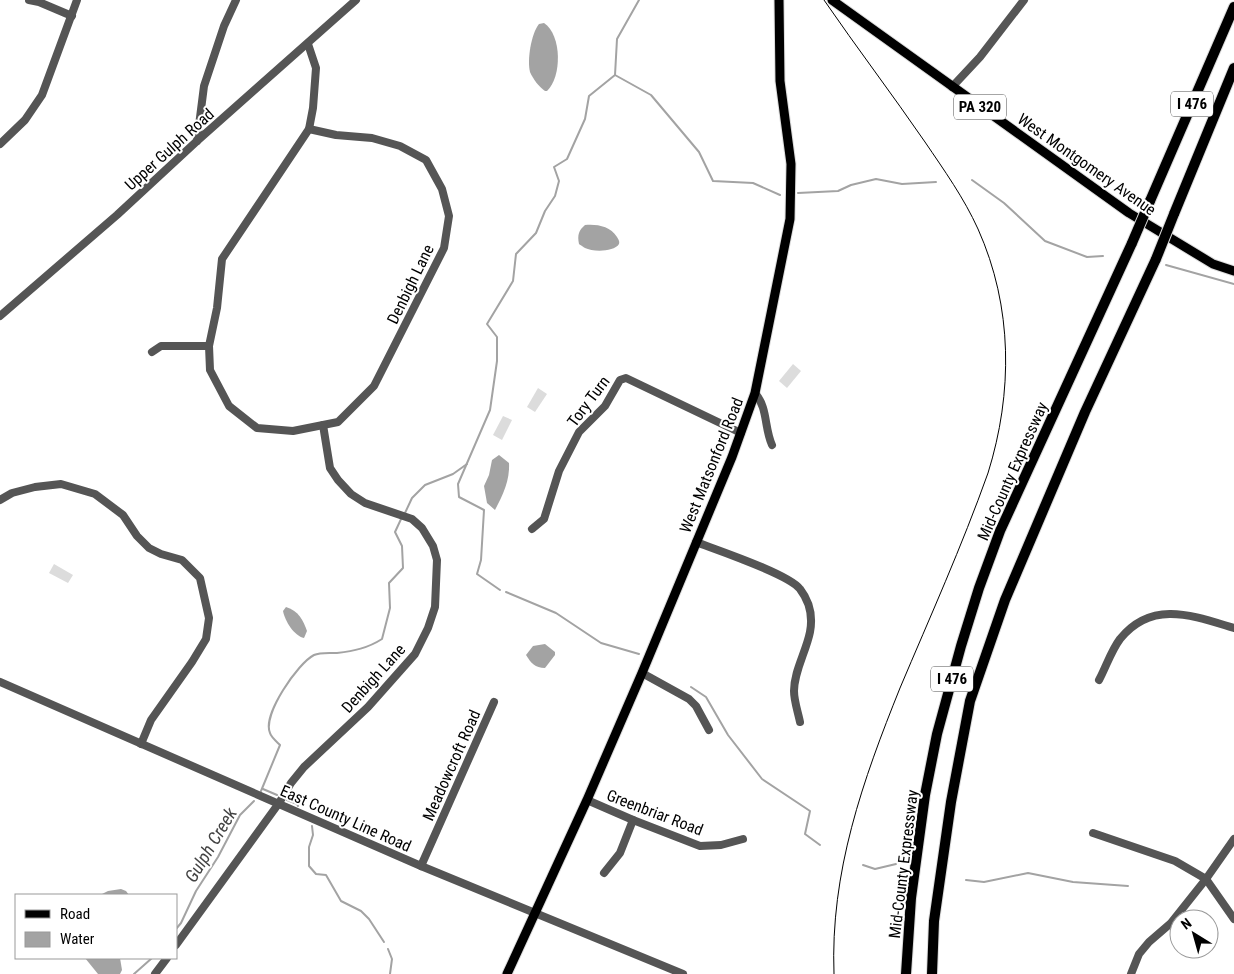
<svg xmlns="http://www.w3.org/2000/svg" width="1234" height="974" viewBox="0 0 1234 974" font-family="'Roboto Condensed',sans-serif">
	<rect width="100%" height="100%" fill="#fff"/>
	<g fill="#dcdcdc">
		<path d="M793 364 801 371 787 388 779 381Z"/>
		<path d="M538 388 547 394 535 412 527 407Z"/>
		<path d="M503 416 512 420 502 440 493 435Z"/>
		<path d="M54 564 73 575 68 583 49 573Z"/>
	</g>
	<g fill="#a3a3a3">
		<path d="M544 23C562 35 562 77 547 91H545C539 87 533 79 530 72 527 60 531 34 539 24Z"/>
		<path d="M585 225C597 224 610 226 617 237 618 239 620 241 619 244 614 252 593 252 585 248 585 248 579 244 579 244 577 235 579 230 585 225Z"/>
		<path d="M499 455 509 463C510 480 503 495 495 510L487 503 484 486 489 475 492 460Z"/>
		<path d="M286 607C299 611 303 620 307 631L304 638C294 636 285 621 283 611Z"/>
		<path d="M545 644 555 652V655L545 668C535 668 531 663 526 655L533 646Z"/>
		<path d="M121 889 126 891 129 895H100L108 891Z"/>
		<path d="M85 958H120L122 970 120 974H98Z"/>
	</g>
	<g fill="none" stroke-linecap="round" stroke-linejoin="round">
		<g stroke="#a3a3a3" stroke-width="2">
			<path d="M615 75 651 95 699 152 713 181 753 183 780 195"/>
			<path d="M972 180 1004 203 1045 241 1087 257 1103 256"/>
			<path d="M798 193 838 191 851 185 876 179 902 184 936 182"/>
			<path d="M1166 265 1234 284"/>
			<path d="M405 513 412 498 425 485 453 474 467 464"/>
			<path d="M500 590 477 574 481 560 484 510 459 497 458 484 490 410 497 361V337L487 324 513 281 516 254 536 233 545 211 555 196 559 181 554 167 567 159 585 119 589 96 615 75 617 39 639 0"/>
			<path d="M506 592 556 613 601 643 639 654"/>
			<path d="M691 687 706 697 728 735 762 779 810 811 805 834 820 845"/>
			<path d="M263 789 277 795"/>
			<path d="M261 791 280 745C277 742 271 737 270 733 262 715 298 663 314 655 320 652 331 653 337 653 354 651 368 648 382 639L390 608 389 583 403 568 402 546 395 532 402 517"/>
			<path d="M287 800 297 804 298 806"/>
			<path d="M312 826 313 835 309 847V866L316 874 326 875 341 901 361 911 369 919 384 942"/>
			<path d="M863 865 875 869 896 864"/>
			<path d="M966 880 984 882 1028 873 1073 882 1128 886"/>
			<path d="M176 929 181 923 196 891 218 857 240 815 254 801"/>
			<path d="M388 949 392 959 390 974"/>
			<path d="M134 974 152 958"/>
		</g>
		<g stroke="#dbdbdb" stroke-width="11">
			<g id="major">
				<path d="M832 0 1129 213 1213 264 1234 271"/>
				<path d="M507 974 587 800 642 673 732 457 755 393 790 219 791 164 780 81 779 0"/>
			</g>
		</g>
		<g stroke="#dbdbdb" stroke-width="12">
			<g id="highway">
				<path d="M1150 201 1234 7"/>
				<path d="M1174 214 1234 68"/>
				<path d="M906 974 911 898 925 795 937 734 961 646 979 588 1000 531 1132 243"/>
				<path d="M932 974 934 921 951 802 970 701 1005 600 1085 412 1156 259"/>
			</g>
		</g>
		<g stroke="#555" stroke-width="8">
			<path d="M29 0 39 2 72 16"/>
			<path d="M308 44 316 68 313 108 309 129"/>
			<path d="M952 87 980 57 1024 0"/>
			<path d="M309 129 336 135 372 138 400 146 426 160 442 189 449 216 444 248 374 386 338 422 293 431 257 428 229 406 210 370 209 346 217 308 222 259Z"/>
			<path d="M197 141 204 86 224 26 236 0"/>
			<path d="M0 144 25 120 42 95 77 0"/>
			<path d="M0 316 117 215 197 141 356 0"/>
			<path d="M152 352 161 346H209"/>
			<path d="M755 393C768 408 764 427 772 445"/>
			<path d="M0 500 12 493 35 487 61 484 95 494 123 515 137 536 149 548 161 554 182 560 200 578 209 618 206 639 192 662 151 720 141 744"/>
			<path d="M532 529 544 519 559 471 579 432 605 406 620 380 626 378 741 433"/>
			<path d="M696 542C717 550 789 574 800 589 810 602 813 616 810 632 806 652 794 671 794 691 794 701 798 712 800 722"/>
			<path d="M642 673 689 699 696 706 709 730"/>
			<path d="M1099 680C1106 667 1111 651 1120 639 1152 599 1194 616 1234 628"/>
			<path d="M0 682 421 866 683 974"/>
			<path d="M587 800 633 820 700 846 721 845 743 839"/>
			<path d="M1093 833 1175 861 1206 879 1234 919"/>
			<path d="M421 866 494 702"/>
			<path d="M604 873 620 853 633 820"/>
			<path d="M176 945 279 803 291 783 304 767 368 707 415 654 428 628 435 607 437 560 433 546 422 528 412 519 365 503 351 494 338 480 330 468 323 425"/>
			<path d="M155 974 167 958"/>
			<path d="M1131 974 1139 954 1149 942 1171 923 1206 879 1234 839"/>
		</g>
		<use href="#major" stroke="#000" stroke-width="9"/>
		<use href="#highway" stroke="#000" stroke-width="10"/>
		<path stroke="#000" stroke-width="1" d="M824 0C857 48 892 94 925 142 944 170 964 198 978 229 1013 307 1013 393 988 473 962 546 930 617 900 688 863 780 830 872 834 974"/>
		<g stroke="#dbdbdb" stroke-width="12" stroke-linecap="butt">
			<g id="highway-bridge">
				<path d="M1132 243 1150 201"/>
				<path d="M1156 259 1174 214"/>
			</g>
		</g>
		<use href="#highway-bridge" stroke="#000" stroke-width="10"/>
	</g>
	<g text-anchor="middle" stroke-width="4" stroke-linejoin="round" paint-order="stroke">
		<g fill="#fff" stroke="#4c4c4c" stroke-width="1">
			<rect x="1171" y="91.5" width="42" height="25" rx="4"/>
			<rect x="954" y="94.5" width="52" height="25" rx="4"/>
			<rect x="931" y="666.5" width="42" height="25" rx="4"/>
		</g>
		<g font-size="15" font-weight="bold" fill="#000">
			<text x="1192" y="109">I 476</text>
			<text x="980" y="112">PA 320</text>
			<text x="952" y="684">I 476</text>
		</g>
		<g font-size="16" fill="#000" stroke="#fff">
			<text transform="translate(169 149) rotate(-42)" y="6">Upper Gulph Road</text>
			<text transform="translate(1087 164) rotate(35)" y="6">West Montgomery Avenue</text>
			<text transform="translate(410 284) rotate(-64)" y="6">Denbigh Lane</text>
			<text transform="translate(588 401) rotate(-53)" y="6">Tory Turn</text>
			<text transform="translate(711 465) rotate(-68)" y="6">West Matsonford Road</text>
			<text transform="translate(1012 471) rotate(-66)" y="6">Mid-County Expressway</text>
			<text transform="translate(373 678) rotate(-48)" y="6">Denbigh Lane</text>
			<text transform="translate(451 765) rotate(-66)" y="6">Meadowcroft Road</text>
			<text transform="translate(655 812) rotate(21)" y="6">Greenbriar Road</text>
			<text transform="translate(346 818) rotate(24)" y="6">East County Line Road</text>
			<text transform="translate(903 864) rotate(-83)" y="6">Mid-County Expressway</text>
		</g>
		<g font-size="18" font-style="italic" fill="#444" stroke="#fff">
			<text transform="translate(211 845) rotate(-59)" y="6">Gulph Creek</text>
		</g>
	</g>
	<rect x="15" y="894" width="162" height="65" fill="#ffffff" stroke="#999999"/>
	<rect x="25" y="910" width="25" height="8" fill="#000000" stroke="#999999"/>
	<text x="60" y="919" font-size="15" fill="#000000">Road</text>
	<rect x="25" y="932" width="25" height="15" fill="#a3a3a3" stroke="#999999"/>
	<text x="60" y="944" font-size="15" fill="#000000">Water</text>
	<g transform="translate(1194 934) rotate(323)"><circle r="24" fill="#ffffff" stroke="#999999"/>
	<path d="M0-4L9 19L0 12L-9 19Z" fill="#000000"/>
	<text y="-8" font-size="14" font-weight="bold" text-anchor="middle" fill="#000000">N</text>
	</g>
</svg>
